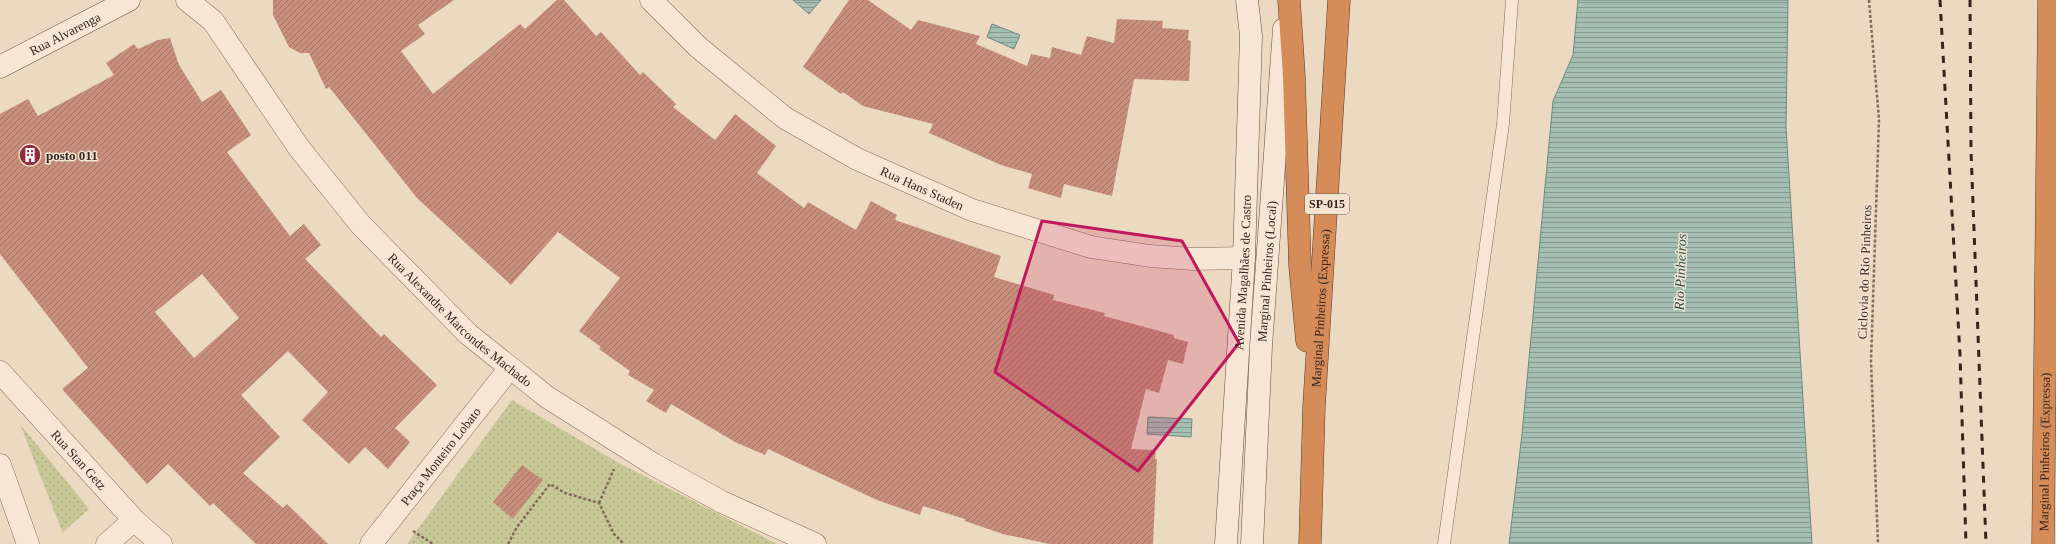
<svg xmlns="http://www.w3.org/2000/svg" width="2056" height="544" viewBox="0 0 2056 544" font-family="Georgia,serif">
	<defs>
		<pattern id="park-dots" width="8" height="8" patternUnits="userSpaceOnUse"><rect width="8" height="8" fill="#c8c797"/><path d="M2 2h.1M6 6h.1" fill="none" stroke="#acab82" stroke-width="1.8" stroke-linecap="round"/></pattern>
		<pattern id="water-rules" width="6" height="5" patternUnits="userSpaceOnUse"><rect width="6" height="5" fill="#a4beb3"/><path d="M0 2.5h6" fill="none" stroke="#869a91"/></pattern>
		<pattern id="building-hatch" width="6" height="6" patternUnits="userSpaceOnUse"><rect width="6" height="6" fill="#c78f7b"/><path d="M-1 1l2-2M0 6l6-6M5 7l2-2" fill="none" stroke="#a27564"/></pattern>
	</defs>
	<rect width="100%" height="100%" fill="#ebd9c2"/>
	<g fill="url(#park-dots)">
		<path d="M512 400 617 462 777 544H407Z"/>
		<path d="M20 424 89 509 62 533V531Z"/>
	</g>
	<g fill="url(#water-rules)" stroke="#6c8b7f">
		<path d="M793 0H821L809 14Z"/>
		<path d="M1578 0H1788L1786 127 1812 544H1509L1522 434 1553 101 1573 55Z"/>
		<path d="M992 24 1020 35 1014 49 987 37Z"/>
		<path d="M1148 417 1192 419 1191 437 1147 434Z"/>
	</g>
	<g fill="url(#building-hatch)" fill-rule="evenodd">
		<path d="M273 0H454L418 25 425 34 401 51 433 94 520 24 525 29 557 0H564L596 36 601 32 640 75 643 72 676 104 673 107 715 140 735 114 776 146 757 173 804 208 808 202 856 230 871 201 897 215 895 220 1001 256 994 277 1054 295 1053 300 1105 313 1104 316 1174 335V338L1188 342 1183 364 1168 360 1159 393 1146 389 1131 449 1156 450 1155 459H1157L1153 544H1049L1003 534 965 521V519L923 506 920 515 877 500 768 449 765 455 735 442 671 404 666 413 646 401 654 390 628 375 630 371 599 349 601 347 579 331 620 278 558 232 511 285 417 198 329 87 326 89 309 53H300L289 47 273 15Z"/>
		<path d="M849 0H868L911 30 918 20 980 36 976 44 1027 66 1031 54 1050 58 1052 47 1081 55 1087 36 1114 43 1117 19 1163 21 1162 28 1189 30 1188 40 1191 41 1189 81 1134 79 1112 196 1064 184 1061 198 1028 188 1032 174 1001 165 929 133 933 124 863 106 843 92 841 94 803 67Z"/>
		<path d="M170 38 179 65 202 102 221 90 251 135 227 152 290 236 304 224 321 245 305 259 381 337 384 334 437 385 395 428 410 442 388 469 365 447 349 464 302 420 328 392 288 351 241 395 280 437 243 473 283 508 287 504 328 544H256L213 503 210 506 168 464 147 484 62 389 88 368 0 254V114L28 99 38 116 114 75 106 63 134 44 138 49 158 40ZM202 274 239 318 194 358 155 312Z"/>
		<path d="M522 465 543 480 513 519 493 502Z"/>
	</g>
	<g fill="none" stroke-linecap="round" stroke-linejoin="round">
		<g stroke="#846a5b" stroke-width="13">
			<path id="lane" d="M1444 544 1503 124 1512 0"/>
		</g>
		<g stroke="#846a5b" stroke-width="23">
			<g id="street">
				<path id="s1" d="M187 0 213 21 299 148 361 225 468 334 547 397 653 464 722 502 815 544"/>
				<path id="s2" d="M651 0 698 47 785 118 857 159 972 210 1091 247 1150 256 1194 259 1244 258"/>
				<path id="s3" d="M0 372 134 520 161 544"/>
				<path d="M0 465 28 544"/>
				<path d="M107 544 134 520"/>
				<path id="s4" d="M371 544 509 369"/>
			</g>
		</g>
		<g stroke="#654c3e" stroke-width="23">
			<g id="secondary">
				<path id="s5" d="M0 67 129 0"/>
				<path id="s6" d="M1226 544 1244 258 1251 36 1247 0"/>
				<path id="s7" d="M1252 544 1261 346 1284 29"/>
			</g>
		</g>
		<g stroke="#523a2f" stroke-width="23">
			<g id="highway">
				<path d="M1289 0 1294 76 1300 266 1307 341"/>
				<path id="s8" d="M1310 544 1314 407 1339 0"/>
				<path id="s9" d="M2043 544 2049 0"/>
			</g>
		</g>
		<g stroke="#846a5b" stroke-width="2.5" stroke-dasharray="3 2" stroke-linecap="butt">
			<path d="M1869 0 1879 120 1871 361 1878 544"/>
			<path d="M599 503 614 469"/>
			<path d="M413 531 433 544"/>
			<path d="M508 544 517 527 550 484 565 493 599 503 614 534 624 544"/>
		</g>
		<use href="#lane" stroke="#f6e7d5" stroke-width="12"/>
		<use href="#street" stroke="#f6e7d5" stroke-width="22"/>
		<use href="#secondary" stroke="#f6e7d5" stroke-width="22"/>
		<use href="#highway" stroke="#d58c58" stroke-width="22"/>
		<g stroke="#34251e" stroke-width="3" stroke-dasharray="7 7" stroke-linecap="butt">
			<path d="M1940 0 1960 355 1966 544"/>
			<path d="M1970 0 1971 151 1986 544"/>
		</g>
	</g>
	<path fill="#c2185b" fill-opacity="0.2" stroke="#c2185b" stroke-width="3" stroke-linejoin="round" d="M1042 221 1182 241 1239 343 1138 471 995 372Z"/>
	<defs>
		<g id="building-disc" transform="scale(1.15)"><circle r="9.5" fill="#8f2f3d" stroke="#f3e4d1"/><path d="M-4-6H4V6H1V3H-1V6H-4ZM-2.5-4.3h1.7v1.8h-1.7ZM.8-4.3h1.7v1.8H.8ZM-2.5-1h1.7V.8h-1.7ZM.8-1h1.7V.8H.8Z" fill="#fff"/></g>
	</defs>
	<g fill-rule="evenodd">
		<use href="#building-disc" x="30" y="155"/>
	</g>
	<g text-anchor="middle" stroke-width="3" stroke-linejoin="round" paint-order="stroke">
		<rect fill="#f3e4d1" stroke="#6d5e54" stroke-width="1" x="1305" y="194" width="44" height="20" rx="3"/>
		<g font-size="12" font-weight="bold" fill="#34251e">
			<text x="1327" y="208">SP-015</text>
		</g>
		<g font-size="13" fill="#34251e" stroke="#f3e4d1">
			<text dy="5" stroke="none"><textPath href="#s5" startOffset="73">Rua Alvarenga</textPath></text>
			<text dy="5" stroke="none"><textPath href="#s2" startOffset="333">Rua Hans Staden</textPath></text>
			<text dy="5" stroke="none"><textPath href="#s6" startOffset="272">Avenida Magalhães de Castro</textPath></text>
			<text dy="5" stroke="none"><textPath href="#s7" startOffset="273">Marginal Pinheiros (Local)</textPath></text>
			<text transform="translate(1864 272) rotate(-88)" y="5">Ciclovia do Rio Pinheiros</text>
			<text dy="5" stroke="none"><textPath href="#s8" startOffset="236">Marginal Pinheiros (Expressa)</textPath></text>
			<text dy="5" stroke="none"><textPath href="#s1" startOffset="423">Rua Alexandre Marcondes Machado</textPath></text>
			<text dy="5" stroke="none"><textPath href="#s9" startOffset="92">Marginal Pinheiros (Expressa)</textPath></text>
			<text dy="5" stroke="none"><textPath href="#s4" startOffset="112">Praça Monteiro Lobato</textPath></text>
			<text dy="5" stroke="none"><textPath href="#s3" startOffset="118">Rua Stan Getz</textPath></text>
		</g>
		<g font-size="13" font-weight="bold" fill="#34251e" stroke="#f3e4d1" text-anchor="start">
			<text x="46" y="160">posto 011</text>
		</g>
		<g font-size="14" font-style="italic" fill="#2e534b" stroke="#f3e4d1">
			<text transform="translate(1680 272) rotate(-88)" y="5">Rio Pinheiros</text>
		</g>
	</g>
</svg>
